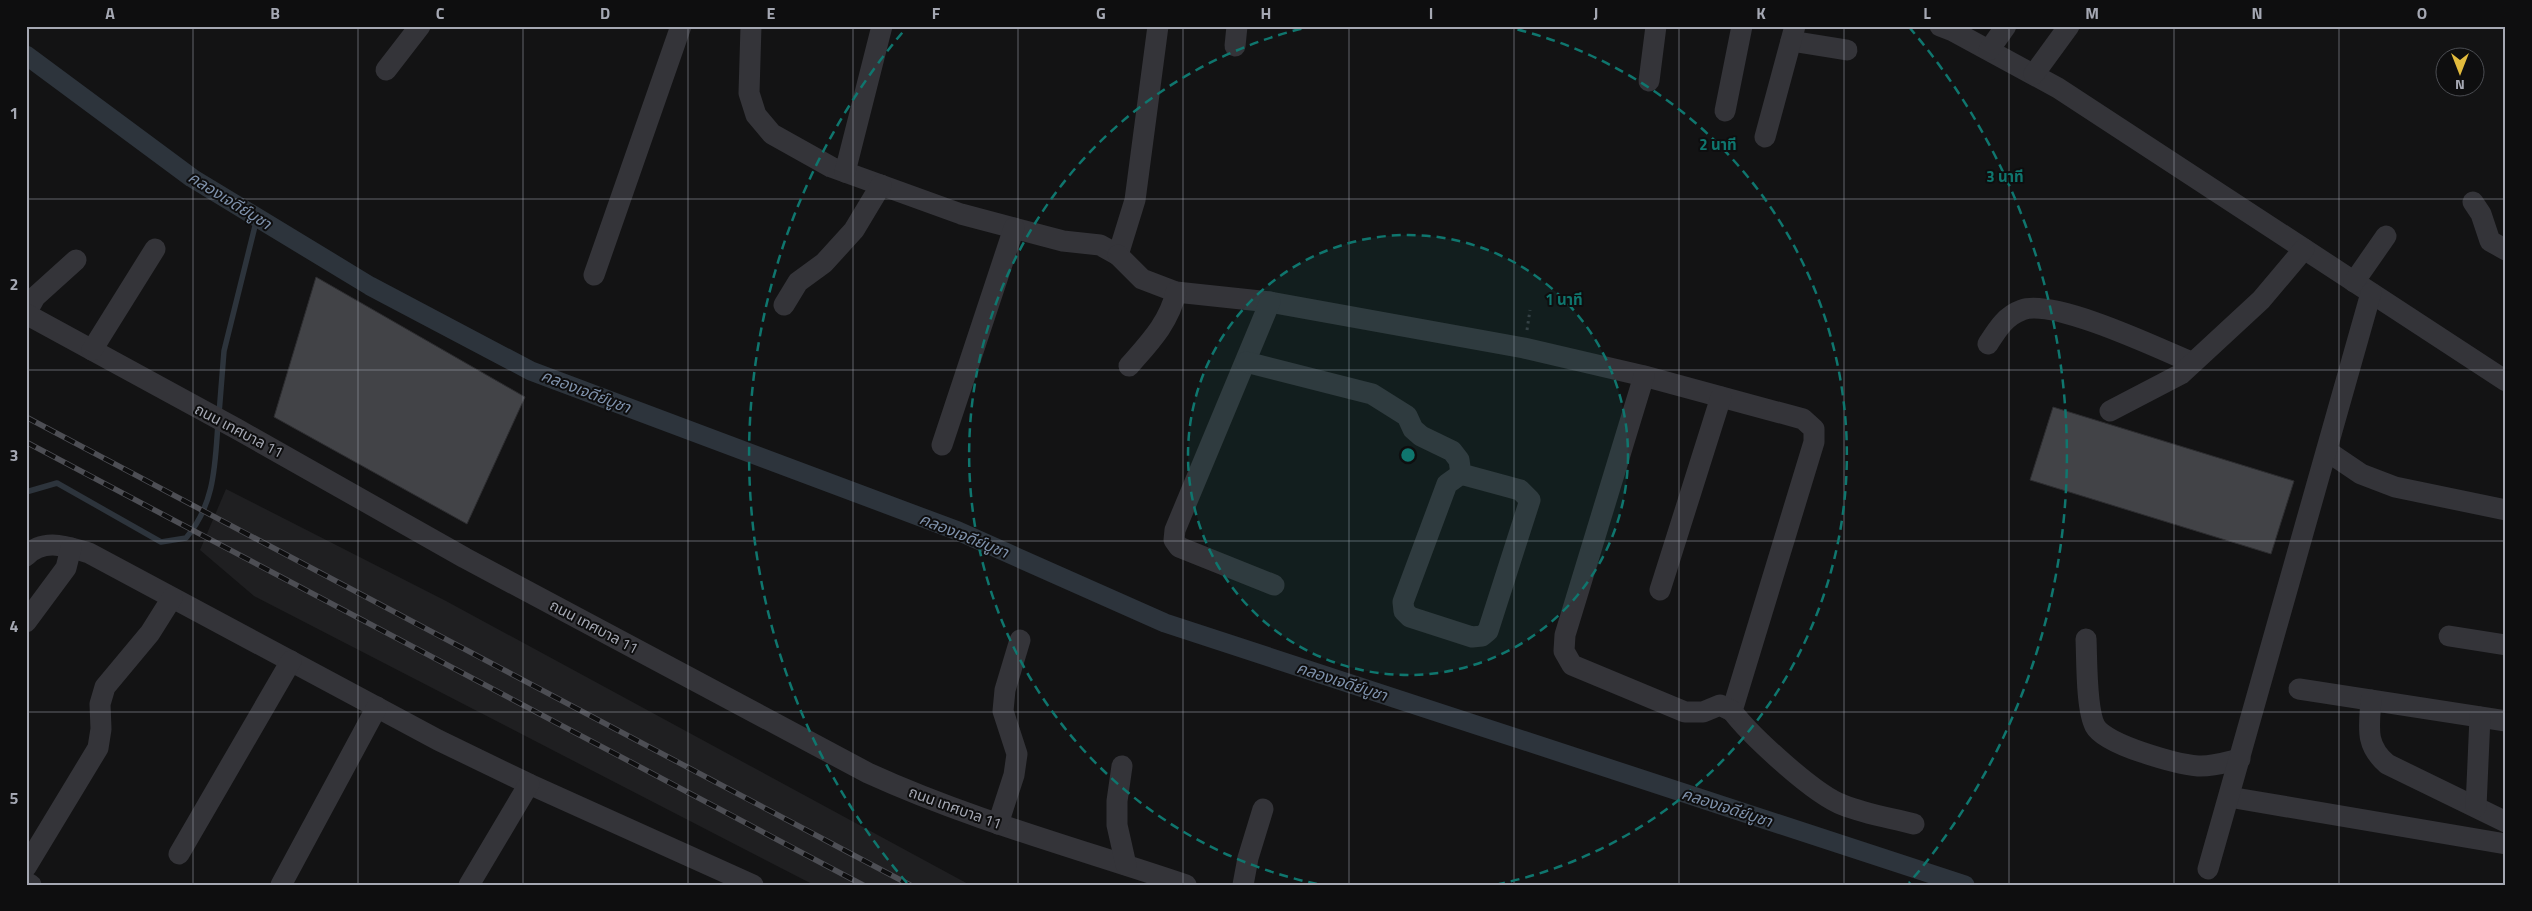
<svg xmlns="http://www.w3.org/2000/svg" width="2532" height="911" viewBox="0 0 2532 911" font-family="'Titillium Web','Noto Sans Thai',sans-serif">
	<rect width="100%" height="100%" fill="#131314"/>
	<path fill="#1f1f21" d="M226 489 446 601 970 885H814L254 596 200 550Z"/>
	<g fill="none" stroke-linecap="round" stroke-linejoin="round">
		<g stroke="#2d343c" stroke-width="5.5">
			<path d="M219 414 224 351 257 218"/>
			<path d="M26 492 57 483 161 542 186 538C215 504 215 465 218 423"/>
		</g>
		<path stroke="#2d343c" stroke-width="19" d="M26 55 192 178 370 286 531 371 958 531 1165 623 1965 885"/>
	</g>
	<g fill="#424347" stroke="#2d2d30">
		<path d="M316 277 525 397 467 524 274 417Z"/>
		<path d="M2053 407 2294 481 2271 554 2030 480Z"/>
	</g>
	<g fill="none" stroke-linecap="round" stroke-linejoin="round">
		<path stroke="#3a3b40" stroke-width="3" stroke-dasharray="2.5 4" stroke-linecap="butt" d="M1527 330 1530 310"/>
		<g stroke="#343439" stroke-width="21">
			<path d="M751 26 749 93 756 115 772 134 831 167 961 214 1063 241 1100 245 1118 255 1135 200 1158 26"/>
			<path d="M1940 26 1953 31 2058 88 2506 381"/>
			<path d="M1791 41 1847 50"/>
			<path d="M1235 46 1237 26"/>
			<path d="M1989 50 2006 26"/>
			<path d="M386 70 420 26"/>
			<path d="M2034 74 2069 26"/>
			<path d="M1649 81 1656 26"/>
			<path d="M1725 111 1742 26"/>
			<path d="M1765 137 1795 26"/>
			<path d="M845 172 882 26"/>
			<path d="M2473 202 2481 214 2490 241 2506 250"/>
			<path d="M1118 255 1142 279 1176 292 1270 302 1524 348 1644 376 1803 419 1814 429V442L1732 711C1751 736 1815 795 1843 805 1865 814 1891 818 1914 824"/>
			<path d="M594 275 681 26"/>
			<path d="M2354 282 2386 236"/>
			<path d="M1270 302 1175 530 1174 540 1179 547 1274 585"/>
			<path d="M784 305 798 282 824 263 854 230 881 185"/>
			<path d="M26 313 35 297 76 260"/>
			<path d="M26 314 237 429 465 558 868 773C971 820 1080 849 1186 885"/>
			<path d="M1988 344C1997 330 2005 316 2022 310 2053 298 2160 349 2193 363"/>
			<path d="M92 350 155 249"/>
			<path d="M1246 362 1372 394 1407 416 1413 429 1421 436 1452 451 1459 460 1461 474 1447 484 1403 602 1404 611 1410 617 1472 637 1482 636 1488 631 1530 500 1520 490 1461 474"/>
			<path d="M1129 366C1149 343 1169 323 1176 292"/>
			<path d="M1644 376 1565 635 1564 651 1572 665 1685 712H1703L1720 705 1732 711"/>
			<path d="M2110 411 2181 374 2261 300 2304 249"/>
			<path d="M942 445 1014 228"/>
			<path d="M2327 451 2361 474 2395 487 2506 510"/>
			<path d="M26 556C44 537 68 547 89 553L438 740 529 784 753 885"/>
			<path d="M1660 590 1721 397"/>
			<path d="M26 622 66 568 71 548"/>
			<path d="M2449 636 2506 645"/>
			<path d="M2086 639C2087 660 2086 709 2095 726 2105 745 2177 764 2198 766 2212 767 2227 762 2240 759"/>
			<path d="M2299 689 2506 721"/>
			<path d="M2371 700C2369 728 2365 745 2387 764L2506 822"/>
			<path d="M1122 766 1117 801V825L1126 865"/>
			<path d="M2229 797 2506 844"/>
			<path d="M2476 807 2480 717"/>
			<path d="M998 824 1014 775 1017 754 1003 711 1005 690 1020 640"/>
			<path d="M179 854 291 661"/>
			<path d="M26 867 98 748 101 729 100 704 105 687 150 633 172 598"/>
			<path d="M2208 869 2371 293"/>
			<path d="M26 882 31 885"/>
			<path d="M281 885 377 707"/>
			<path d="M469 885 529 784"/>
			<path d="M1243 885 1248 858 1263 809"/>
		</g>
		<g stroke="#4d4e54" stroke-width="5.5">
			<g id="rail">
				<path d="M26 417 910 885"/>
				<path d="M26 442 863 885"/>
			</g>
		</g>
		<use href="#rail" stroke="#0e0e0f" stroke-width="4" stroke-dasharray="11" stroke-linecap="butt"/>
	</g>
	<path fill="none" stroke="#a5a8b3" stroke-width="1" stroke-opacity="0.55" d="M193 26V885M358 26V885M523 26V885M688 26V885M853 26V885M1018 26V885M1183 26V885M1349 26V885M1514 26V885M1679 26V885M1844 26V885M2009 26V885M2174 26V885M2339 26V885M26 199H2506M26 370H2506M26 541H2506M26 712H2506"/>
	<circle cx="1408" cy="455" r="220" fill="#0f766e" fill-opacity=".12"/>
	<g fill="none" stroke="#0f766e" stroke-width="2.5" stroke-dasharray="9 6">
		<circle cx="1408" cy="455" r="220"/>
		<path d="M1317 884A439 439 0 0 1 1313 26M1503 26A439 439 0 0 1 1499 884"/>
		<path d="M907 883A659 659 0 0 1 907 27M1909 27A659 659 0 0 1 1909 883"/>
	</g>
	<g text-anchor="middle" stroke-width="4" stroke-linejoin="round" paint-order="stroke">
		<g font-size="15" fill="#a5a8b3" stroke="#0e0e0f">
			<text transform="translate(239 431) rotate(28)" y="5">ถนน เทศบาล 11</text>
			<text transform="translate(594 627) rotate(28)" y="5">ถนน เทศบาล 11</text>
			<text transform="translate(955 808) rotate(20)" y="5">ถนน เทศบาล 11</text>
		</g>
		<g font-size="16" font-style="italic" fill="#7f92ac" stroke="#0e0e0f">
			<text transform="translate(230 200) rotate(32)" y="6">คลองเจดีย์บูชา</text>
			<text transform="translate(586 391) rotate(21)" y="6">คลองเจดีย์บูชา</text>
			<text transform="translate(964 535) rotate(22)" y="6">คลองเจดีย์บูชา</text>
			<text transform="translate(1342 681) rotate(18)" y="6">คลองเจดีย์บูชา</text>
			<text transform="translate(1727 807) rotate(18)" y="6">คลองเจดีย์บูชา</text>
		</g>
	</g>
	<circle cx="1408" cy="455" r="8" fill="#0f766e" stroke="#0e0e0f" stroke-width="2.5"/>
	<g font-size="15" text-anchor="middle" font-weight="bold" fill="#0f766e" stroke="#0e0e0f" stroke-width="4" stroke-linejoin="round" paint-order="stroke">
		<text x="1718" y="150">2 นาที</text>
		<text x="2005" y="182">3 นาที</text>
		<text x="1564" y="305">1 นาที</text>
	</g>
	<rect width="2532" height="911" fill="none" stroke="#0e0e0f" stroke-width="55"/>
	<g transform="translate(2460 72) rotate(180)"><circle r="24" fill="#0e0e0f" stroke="#4a4c51"/>
	<path d="M0-4L9 19L0 12L-9 19Z" fill="#e2bb3d"/>
	<text y="-8" font-size="14" font-weight="bold" text-anchor="middle" fill="#a5a8b3">N</text>
	</g>
	<rect x="28" y="28" width="2476" height="856" fill="none" stroke="#a5a8b3" stroke-width="2"/>
	<g font-size="16" text-anchor="middle" font-weight="bold" fill="#a5a8b3">
		<text x="110" y="19">A</text>
		<text x="275" y="19">B</text>
		<text x="440" y="19">C</text>
		<text x="605" y="19">D</text>
		<text x="771" y="19">E</text>
		<text x="936" y="19">F</text>
		<text x="1101" y="19">G</text>
		<text x="1266" y="19">H</text>
		<text x="1431" y="19">I</text>
		<text x="1596" y="19">J</text>
		<text x="1761" y="19">K</text>
		<text x="1927" y="19">L</text>
		<text x="2092" y="19">M</text>
		<text x="2257" y="19">N</text>
		<text x="2422" y="19">O</text>
		<text x="14" y="119">1</text>
		<text x="14" y="290">2</text>
		<text x="14" y="461">3</text>
		<text x="14" y="632">4</text>
		<text x="14" y="804">5</text>
	</g>
</svg>
